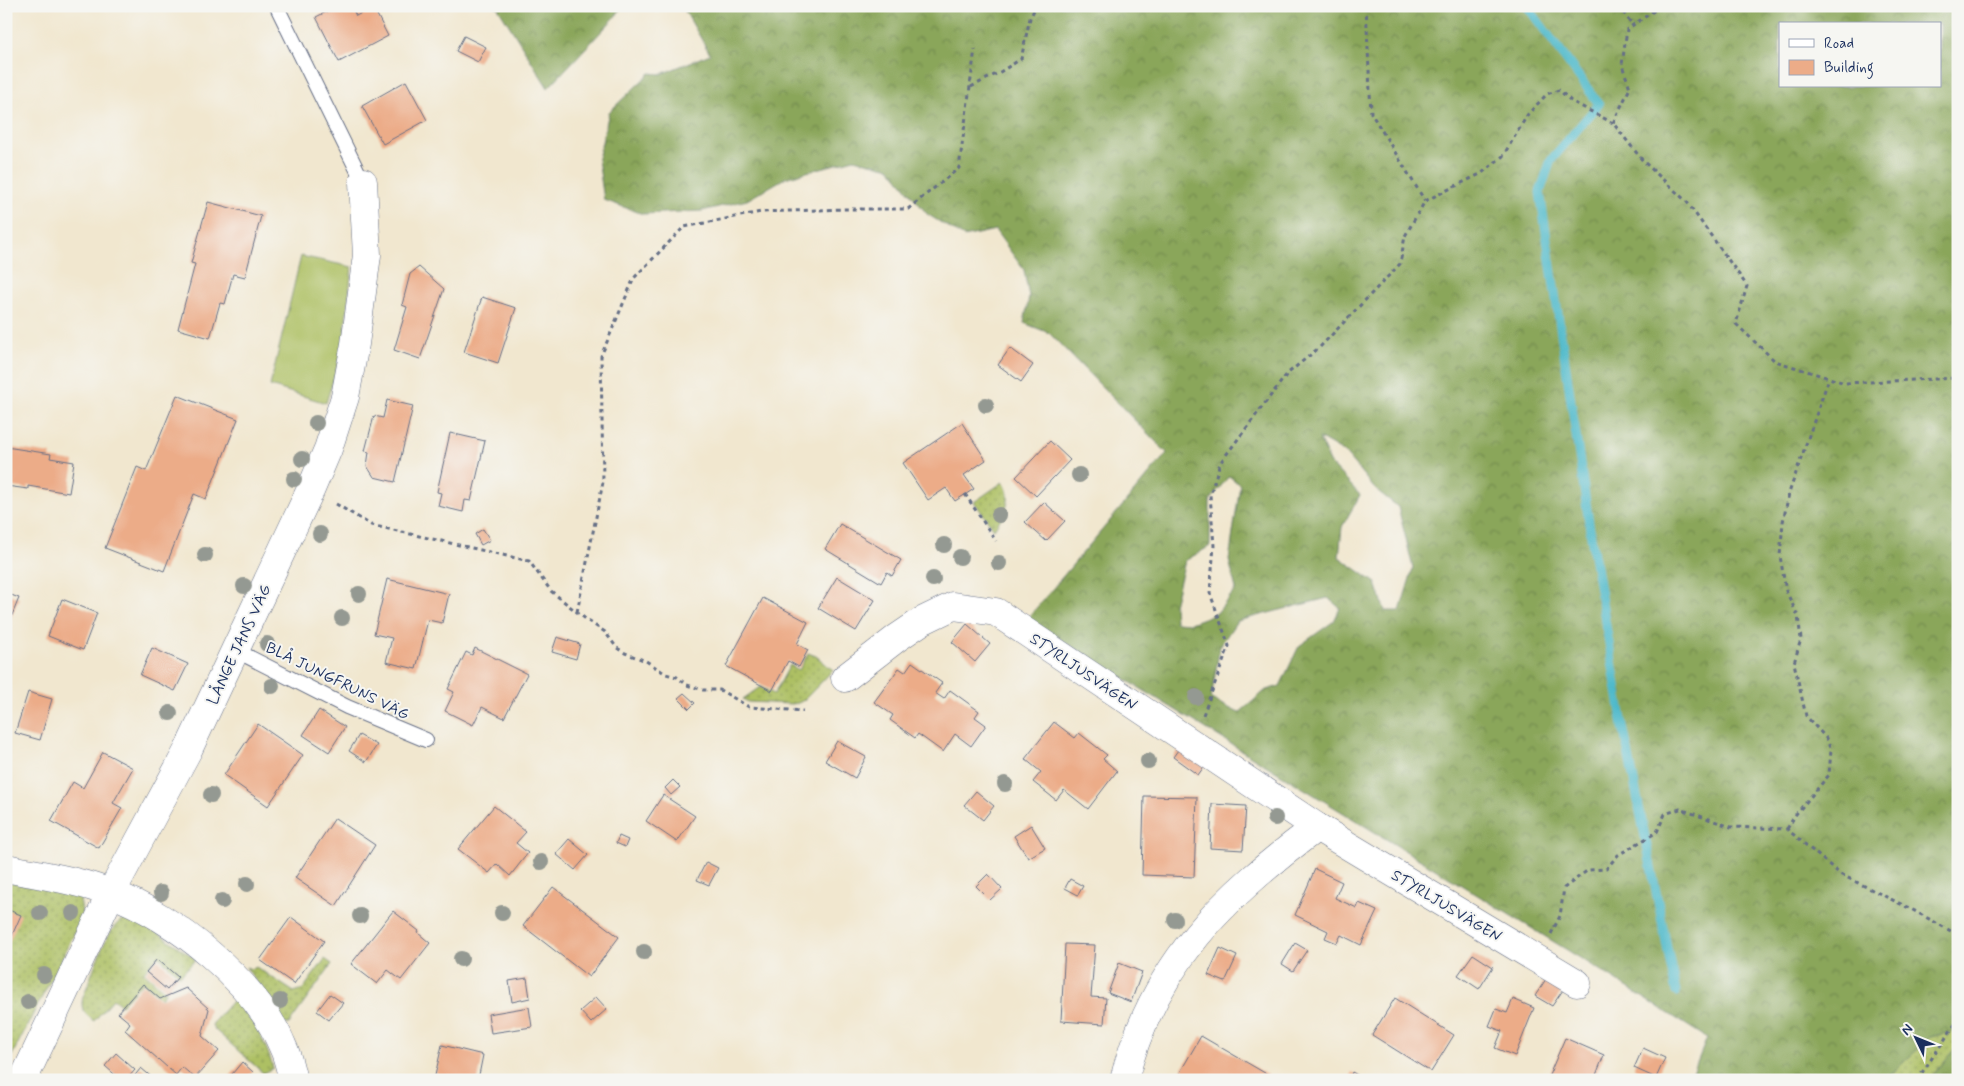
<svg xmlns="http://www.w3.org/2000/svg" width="1964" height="1086" viewBox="0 0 1964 1086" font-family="Mynerve,sans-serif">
	<defs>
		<pattern id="grass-dots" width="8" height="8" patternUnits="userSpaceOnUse" patternTransform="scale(1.25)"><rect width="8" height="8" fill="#adc064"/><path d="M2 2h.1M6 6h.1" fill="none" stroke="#8c9c56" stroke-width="1.8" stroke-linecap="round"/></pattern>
		<pattern id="forest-crowns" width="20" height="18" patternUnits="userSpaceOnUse" patternTransform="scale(1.25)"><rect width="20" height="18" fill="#8aa65a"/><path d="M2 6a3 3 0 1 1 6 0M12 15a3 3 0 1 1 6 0" fill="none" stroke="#70884e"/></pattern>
	</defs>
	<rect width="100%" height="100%" fill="#f6f6f2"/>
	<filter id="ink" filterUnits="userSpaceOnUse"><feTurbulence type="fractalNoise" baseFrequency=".02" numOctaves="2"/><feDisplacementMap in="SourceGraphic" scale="10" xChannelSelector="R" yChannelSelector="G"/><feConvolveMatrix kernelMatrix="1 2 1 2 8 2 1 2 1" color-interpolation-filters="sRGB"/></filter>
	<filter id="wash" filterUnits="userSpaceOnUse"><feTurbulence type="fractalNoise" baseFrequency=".0096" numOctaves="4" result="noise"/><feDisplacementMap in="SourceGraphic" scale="20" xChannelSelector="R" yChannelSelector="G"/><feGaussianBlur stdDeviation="1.12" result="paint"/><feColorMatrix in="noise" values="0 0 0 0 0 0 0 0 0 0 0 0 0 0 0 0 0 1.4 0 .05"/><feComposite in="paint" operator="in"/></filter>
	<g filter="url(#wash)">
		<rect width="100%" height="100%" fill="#f1e7cf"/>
		<g fill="url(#grass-dots)" stroke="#647861">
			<path d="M1003 482C1015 499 1004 514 994 529L974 502Z"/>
			<path d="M808 653 816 656 833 670 804 700 798 703 792 704 748 702 743 699 760 687 774 694 790 665 799 670Z"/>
			<path d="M6 882 79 894 83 917 6 1067Z"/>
			<path d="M130 918 138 919 196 959 180 976 158 956 144 972 166 992 161 998 143 982 121 1005 113 999 94 1021C84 1014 80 1009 83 997 91 978 103 938 116 925 120 920 124 919 130 918Z"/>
			<path d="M325 959 332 964 289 1024H284L246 967 251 969 256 967 294 992 303 989 306 985Z"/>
			<path d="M235 998C253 1020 266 1041 273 1068L263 1073 214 1029 212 1025 216 1019Z"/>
			<path d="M1958 1030V1045L1929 1080H1885L1930 1037Z"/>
		</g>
		<g fill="url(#forest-crowns)" stroke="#526a5c" fill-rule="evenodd">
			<path d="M497 6H621L617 15 548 88Z"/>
			<path d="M682 6H1958V1030L1930 1037 1885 1080H1690L1707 1038 1603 972 1027 619 1167 453 1049 333 1024 323 1029 297 1024 270 995 230 964 237 927 214 890 168 854 159 785 178 747 200 702 211 643 214 604 200 598 159 609 112 650 73 661 74 710 54ZM1780 24H1940V86H1780ZM1319 438 1345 453 1374 488 1398 507 1413 568 1400 611H1385L1376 583 1339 557 1342 527 1360 495 1331 464ZM1229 476 1240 485 1229 560 1236 589 1217 613 1190 623 1175 622 1174 605 1185 561 1210 546V500ZM1328 598 1340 608 1334 621 1299 646 1280 686 1266 690 1239 713 1211 699 1220 646 1237 621Z"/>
			<path d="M1958 1045V1080H1929Z"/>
		</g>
		<path fill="#adc064" stroke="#647861" d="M301 256 352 267 343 347 326 403 270 386Z"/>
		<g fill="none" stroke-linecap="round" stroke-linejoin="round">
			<path stroke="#4cb8c9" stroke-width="9" d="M1527 6 1599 104 1551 160 1540 192 1592 543 1623 726 1676 992"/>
		</g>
		<g id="blocks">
			<g fill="#ecac88">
				<path d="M338 6H351L356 16 373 7 388 36 339 62 316 17Z"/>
				<path d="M464 36 486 47 478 62 456 51Z"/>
				<path d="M406 81 427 120 383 144 362 106Z"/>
				<path d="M208 202 261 216 245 277 233 274 225 304 220 303 210 338 178 329 195 264 191 263Z"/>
				<path d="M419 267 444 289 420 359 394 350 407 307 402 305 410 274Z"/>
				<path d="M482 297 516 308 498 363 464 352Z"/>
				<path d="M1010 348 1033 365 1021 382 998 365Z"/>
				<path d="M177 395 238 419 206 499 194 494 164 571 105 548 137 467 146 471Z"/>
				<path d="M387 400 413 406 395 482 374 477 367 466 369 452 365 451 374 416 383 418Z"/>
				<path d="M962 423 986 460 964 475 974 489 955 501 946 488 928 500 903 463Z"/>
				<path d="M450 433 485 441 471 501 465 500 463 512 438 506 441 493 437 492Z"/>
				<path d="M1050 441 1070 460 1036 496 1016 477Z"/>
				<path d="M6 447 51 454 50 458 74 462 69 493 28 486V489L6 486Z"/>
				<path d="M1044 502 1065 521 1046 541 1025 522Z"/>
				<path d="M840 524 901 560 892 576 887 572 881 583 825 549Z"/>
				<path d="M483 529 490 540 481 545 475 534Z"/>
				<path d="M837 577 875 600 856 631 818 608Z"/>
				<path d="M387 579 449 594 442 623 428 620 416 669 386 662 392 638 374 634Z"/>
				<path d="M6 593 19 598 6 630Z"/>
				<path d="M763 598 808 622 797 644 808 650 799 667 788 661 772 691 726 666Z"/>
				<path d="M62 599 97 613 83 650 48 636Z"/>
				<path d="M967 624 990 644 975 662 952 642Z"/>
				<path d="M557 637 580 644 576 659 552 652Z"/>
				<path d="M152 648 188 664 175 691 140 675Z"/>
				<path d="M475 648 527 674 504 718 482 707 473 725 445 711 454 692 448 689 466 652 472 655Z"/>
				<path d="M912 662 942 683 935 693 944 699 950 690 979 711 975 717 986 725 971 746 955 734 943 752 918 734 915 738 890 720 893 715 874 702 899 668 905 672Z"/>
				<path d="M28 692 52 699 40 740 15 733Z"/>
				<path d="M684 693 695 703 689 709 678 698Z"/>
				<path d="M319 710 345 727 329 752 303 735Z"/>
				<path d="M1054 722 1075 738 1079 733 1107 755 1103 759 1117 771 1088 809 1064 790 1056 800 1033 782 1041 772 1025 759Z"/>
				<path d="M258 724 303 755 268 806 224 775Z"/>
				<path d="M359 735 377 745 366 762 349 751Z"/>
				<path d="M837 741 866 757 855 778 825 761Z"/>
				<path d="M1181 746 1206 764 1198 775 1173 757Z"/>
				<path d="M103 752 133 768 113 803 122 808 99 848 51 821 73 782 83 788Z"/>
				<path d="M673 780 680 787 671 795 665 788Z"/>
				<path d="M976 791 994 806 983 820 964 805Z"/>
				<path d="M663 795 695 816 677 842 646 821Z"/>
				<path d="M1144 796 1197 797 1194 877 1142 875Z"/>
				<path d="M1212 804 1246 806 1243 850 1210 848Z"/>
				<path d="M494 806 526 832 516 843 528 853 510 876 497 864 489 873 458 849Z"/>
				<path d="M335 818 375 845 336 906 295 878Z"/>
				<path d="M1031 825 1045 848 1028 858 1014 836Z"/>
				<path d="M619 836 628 840 625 847 616 843Z"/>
				<path d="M569 839 588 855 575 870 556 854Z"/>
				<path d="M706 862 718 868 709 885 697 880Z"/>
				<path d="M1315 869 1342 882 1335 898 1357 908 1359 903 1377 911 1361 945 1341 935 1337 943 1325 938 1328 931 1295 915Z"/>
				<path d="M988 874 1002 889 990 900 976 886Z"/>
				<path d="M1070 879 1083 886 1078 895 1065 888Z"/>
				<path d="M553 887 619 937 589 977 523 926Z"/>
				<path d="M6 909 21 915 6 949Z"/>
				<path d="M393 911 419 931 418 933 430 943 401 980 388 970 377 984 351 964Z"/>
				<path d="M291 917 324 941 294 984 260 960Z"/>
				<path d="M1295 943 1307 950 1293 971 1282 964Z"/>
				<path d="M1065 944 1095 945 1091 997 1106 998 1104 1024 1061 1021Z"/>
				<path d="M1220 948 1237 956 1225 982 1208 975Z"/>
				<path d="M1473 954 1493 967 1479 989 1458 975Z"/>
				<path d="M157 959 178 977 167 990 146 972Z"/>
				<path d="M1119 963 1142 972 1131 1002 1108 993Z"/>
				<path d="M527 978 530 998 512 1002 509 981Z"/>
				<path d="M1546 979 1563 990 1552 1006 1535 996Z"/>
				<path d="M143 984 160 999 186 988 209 1009 202 1036 219 1051 195 1078 182 1067 176 1075 125 1030 130 1023 118 1013Z"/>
				<path d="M330 994 343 1003 329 1020 317 1011Z"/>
				<path d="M596 997 607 1009 591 1023 580 1011Z"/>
				<path d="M1395 998 1454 1035 1431 1072 1372 1035Z"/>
				<path d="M1513 999 1534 1008 1515 1056 1495 1048 1502 1031 1489 1026 1496 1009 1507 1013Z"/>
				<path d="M529 1007 532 1027 491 1033 488 1014Z"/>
				<path d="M1201 1036 1277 1080H1188L1179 1074Z"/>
				<path d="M1565 1038 1604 1055 1594 1080H1547Z"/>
				<path d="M442 1045 483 1055 478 1080H434Z"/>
				<path d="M1643 1048 1665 1058 1656 1078 1634 1068Z"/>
				<path d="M116 1053 135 1070 126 1080H121L105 1066Z"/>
				<path d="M242 1062 253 1072 245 1080H227Z"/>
				<path d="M141 1068 155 1080H131Z"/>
				<path d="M1352 1072 1366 1080H1349Z"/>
			</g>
		</g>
	</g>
	<g filter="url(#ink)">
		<use href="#blocks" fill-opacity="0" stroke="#666f86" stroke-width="1"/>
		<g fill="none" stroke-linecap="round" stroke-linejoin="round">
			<g stroke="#666f86" stroke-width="16">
				<g id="lane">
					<path d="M278 9 363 182"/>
					<path d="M235 650 347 707 426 740"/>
				</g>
			</g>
			<g stroke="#666f86" stroke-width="29">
				<g id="street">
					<path d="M845 678 897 638 922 621 953 606 996 612 1317 827 1577 983"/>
					<path d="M6 868C40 875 77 880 110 893 174 916 257 983 283 1047 288 1057 290 1069 293 1080"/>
					<path d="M23 1080 111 893 188 750 311 489 328 449 345 397 355 344 367 255 363 182"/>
					<path d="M1124 1080C1153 964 1224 896 1317 827"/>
				</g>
			</g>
			<g stroke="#666f86" stroke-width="3" stroke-dasharray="4 4" stroke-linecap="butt">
				<path d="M1366 6 1371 113 1425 201"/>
				<path d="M1618 6 1633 25"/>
				<path d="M1661 6 1627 29 1622 65 1630 88 1613 123 1643 161 1687 202 1747 286 1736 324 1775 361 1845 383 1958 378"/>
				<path d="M971 87 1000 72 1021 59 1030 18 1036 6"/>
				<path d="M965 494 996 541"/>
				<path d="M336 504 371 525 529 561 551 591 588 621 605 632 617 648 625 653 646 661 666 674 677 677 687 685 703 690H720L749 707 803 711"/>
				<path d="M577 612 603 482 601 356 634 278 684 227 761 212 846 209H908L959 168 975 49"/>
				<path d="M1203 715 1229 646 1210 593 1214 546 1210 495 1220 463 1287 374 1320 347 1400 264 1405 236 1425 201 1482 173 1503 156 1528 114 1547 94 1559 90 1571 101 1613 123"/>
				<path d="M1787 829 1796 814 1829 775 1831 750 1826 738 1806 716 1794 663 1801 639 1798 616 1786 591 1780 556 1783 522 1789 493 1829 378"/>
				<path d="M1551 934 1560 916 1564 888 1588 870 1606 869 1618 855 1657 832 1665 814 1680 809 1731 827 1787 829 1840 874 1911 909 1958 935"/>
				<path d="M1917 1080 1958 1020"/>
			</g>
			<use href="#lane" stroke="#fff" stroke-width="14"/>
			<use href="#street" stroke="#fff" stroke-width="28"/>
		</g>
		<g fill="#949992">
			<circle cx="986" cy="405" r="8"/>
			<circle cx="316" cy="423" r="8"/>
			<circle cx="302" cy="459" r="8"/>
			<circle cx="1079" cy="475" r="8"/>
			<circle cx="294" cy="479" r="8"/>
			<circle cx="999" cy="515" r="8"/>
			<circle cx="320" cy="534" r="8"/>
			<circle cx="944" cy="545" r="8"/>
			<circle cx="205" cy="555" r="8"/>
			<circle cx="960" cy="557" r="8"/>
			<circle cx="999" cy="563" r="8"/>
			<circle cx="933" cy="579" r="8"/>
			<circle cx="244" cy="586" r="8"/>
			<circle cx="359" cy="594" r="8"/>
			<circle cx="342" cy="618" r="8"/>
			<circle cx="267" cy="644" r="8"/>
			<circle cx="272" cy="686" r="8"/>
			<circle cx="1196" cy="697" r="8"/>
			<circle cx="170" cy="713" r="8"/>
			<circle cx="1148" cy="761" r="8"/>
			<circle cx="1005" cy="784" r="8"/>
			<circle cx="211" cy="795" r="8"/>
			<circle cx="1275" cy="818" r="8"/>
			<circle cx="541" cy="862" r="8"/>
			<circle cx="247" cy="884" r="8"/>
			<circle cx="161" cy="893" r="8"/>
			<circle cx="222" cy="901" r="8"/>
			<circle cx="40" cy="913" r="8"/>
			<circle cx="73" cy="913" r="8"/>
			<circle cx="502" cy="913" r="8"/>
			<circle cx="360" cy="916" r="8"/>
			<circle cx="1175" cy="920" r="8"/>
			<circle cx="644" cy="952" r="8"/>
			<circle cx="461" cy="959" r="8"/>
			<circle cx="44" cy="975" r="8"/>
			<circle cx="280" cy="1001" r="8"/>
			<circle cx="28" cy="1002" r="8"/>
		</g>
	</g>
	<g text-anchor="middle" stroke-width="4" stroke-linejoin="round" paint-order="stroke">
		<g font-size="16" fill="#1b2f5e" stroke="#f6f6f2">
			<text transform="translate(238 644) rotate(-65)" y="6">LÅNGE JANS VÄG</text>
			<text transform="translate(1084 671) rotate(34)" y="6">STYRLJUSVÄGEN</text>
			<text transform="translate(338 680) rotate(26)" y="6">BLÅ JUNGFRUNS VÄG</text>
			<text transform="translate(1447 905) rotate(31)" y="6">STYRLJUSVÄGEN</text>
		</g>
	</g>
	<rect width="1964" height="1086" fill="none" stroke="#f6f6f2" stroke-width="25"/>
	<rect x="1779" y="22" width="162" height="65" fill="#f6f6f2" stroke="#9ea6b7"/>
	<rect x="1789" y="39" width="25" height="8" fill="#ffffff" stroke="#9ea6b7"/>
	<text x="1824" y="48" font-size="15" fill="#1b2f5e">Road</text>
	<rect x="1789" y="60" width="25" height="15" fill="#ecac88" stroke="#9ea6b7"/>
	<text x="1824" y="72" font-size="15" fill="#1b2f5e">Building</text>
	<g transform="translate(1916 1038) rotate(313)" stroke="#f6f6f2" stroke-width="4" paint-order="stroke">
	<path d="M0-4L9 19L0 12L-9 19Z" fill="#1b2f5e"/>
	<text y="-8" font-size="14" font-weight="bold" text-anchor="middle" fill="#1b2f5e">N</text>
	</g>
</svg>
